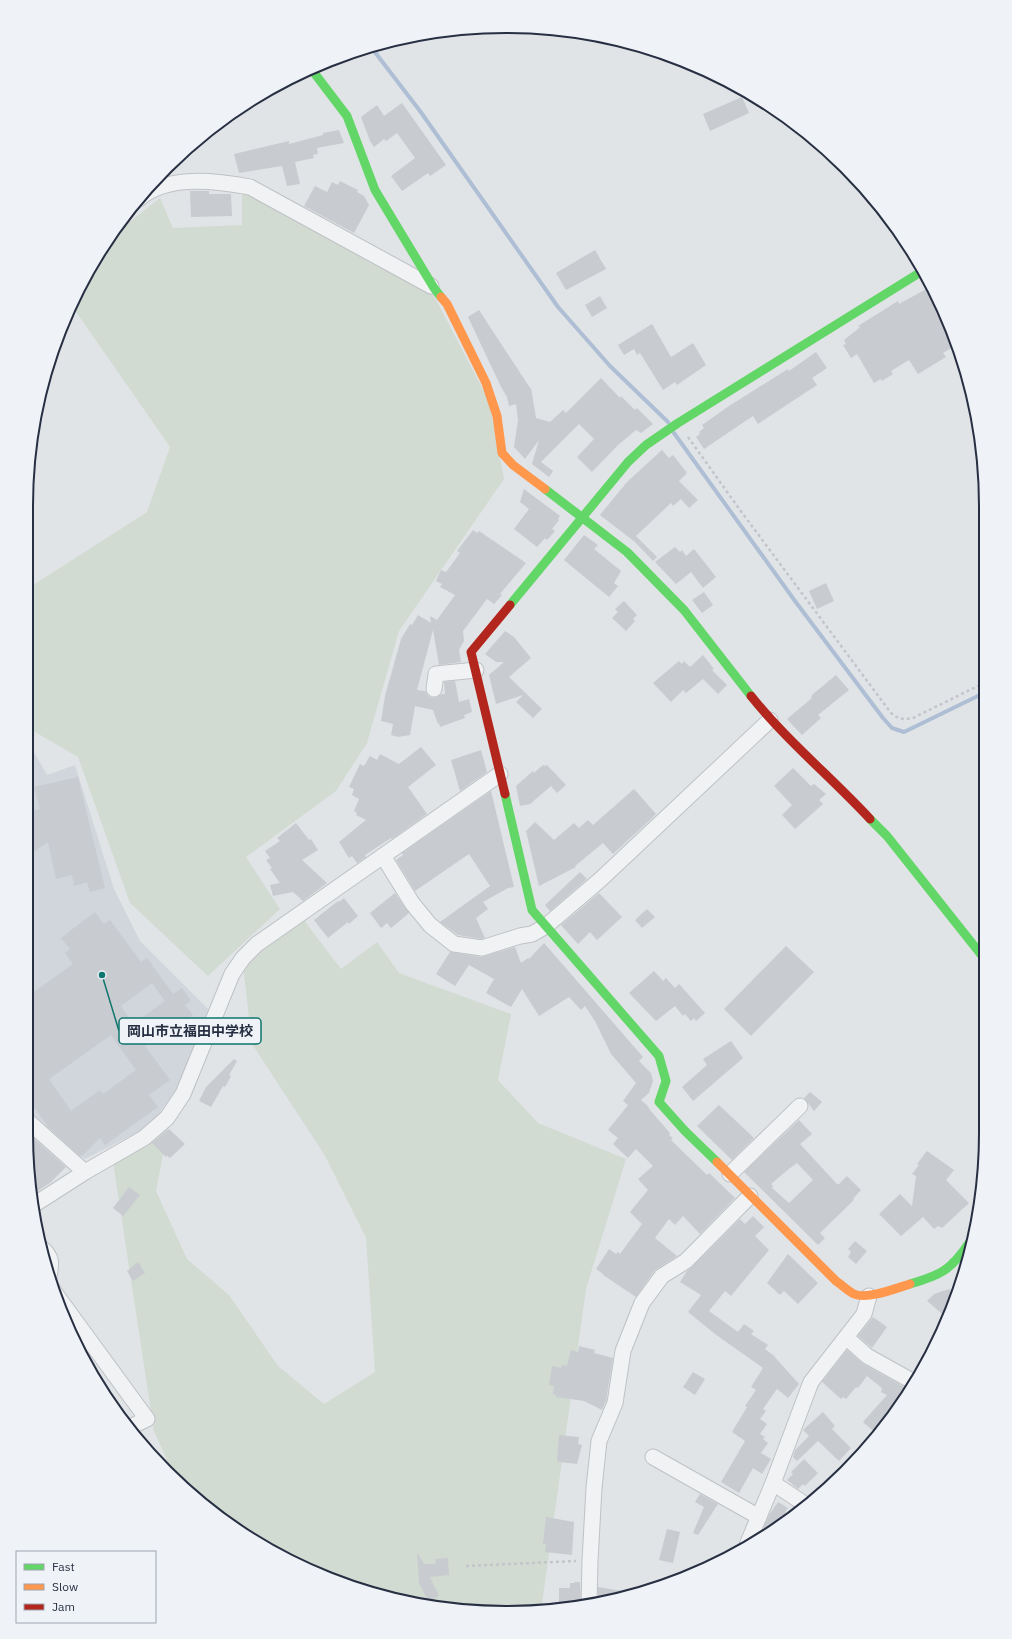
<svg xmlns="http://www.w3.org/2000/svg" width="1012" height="1639" viewBox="0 0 1012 1639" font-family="'IBM Plex Sans','Noto Sans JP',sans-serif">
	<rect width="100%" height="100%" fill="#e1e4e7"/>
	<path fill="#d1d5dc" d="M30 745 47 775 75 765 114 889 140 941 209 1010 185 1076 159 1114 140 1131 85 1159 30 1112Z"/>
	<g fill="#d1dbd2">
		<path d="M242 191 431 290 489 401 504 479 399 631 367 743 336 791 246 857 280 909 208 976 130 903 78 757 30 729V587L147 512 170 447 72 306 113 235 160 198 173 228 242 225Z"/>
		<path d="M303 919 341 969 377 942 399 973 511 1014 498 1080 538 1123 626 1159 586 1289 541 1611 506 1613 443 1609 352 1588 293 1563 214 1514 173 1473 154 1431 113 1162 168 1129 156 1191 187 1259 229 1295 278 1366 324 1404 375 1372 366 1238 324 1154 252 1044 243 965Z"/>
	</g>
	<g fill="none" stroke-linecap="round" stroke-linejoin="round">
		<g stroke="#aebed4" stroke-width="4">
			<path d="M371 47 420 111 558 307 610 366 668 422"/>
			<path d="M674 433 795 601 883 718 892 728 904 732 984 693"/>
		</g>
	</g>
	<g fill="#c8cbcf" fill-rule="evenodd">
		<path d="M742 97 749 113 710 131 703 114Z"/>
		<path d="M402 103 446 165 430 176 428 173 402 191 391 176 415 158 397 133 386 141 384 139 374 147 370 141 361 117 377 105 384 116Z"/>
		<path d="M339 130 344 143 317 148 318 154 313 155 314 158 295 162 300 184 287 186 282 166 239 173 234 154 289 141V144L323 135V133Z"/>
		<path d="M340 181 358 190 357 192 364 196 369 205 354 233 304 206 315 186 327 192 332 182 338 185Z"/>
		<path d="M190 191H209V194H231L232 216 191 217Z"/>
		<path d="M595 250 606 269 566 290 556 273Z"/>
		<path d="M928 288 938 305 955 346 943 353 946 357 918 374 909 360 891 371 893 374 882 381 881 379 874 383 857 354 851 358 843 345 846 344 844 340 858 329 860 327 858 326 898 301 899 304Z"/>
		<path d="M600 296 607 308 592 317 585 305Z"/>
		<path d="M479 310 530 388H531L536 418 550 422 563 410 566 413 601 378 620 398 621 396 635 410 637 408 653 424 641 433 636 430 618 445 592 472 577 457 594 439 579 424 541 462 553 471 549 477 532 464 539 440 525 459 514 447 518 420 516 404 509 406 507 397 501 387 468 317Z"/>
		<path d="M652 324 671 357 693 343 706 365 677 385 675 382 663 390 640 353 637 355 634 349 624 355 618 345Z"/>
		<path d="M816 352 827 368 812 378 817 385 758 424 753 416 704 449 696 437 700 434 699 432 704 428 702 425 729 406 788 369 789 371Z"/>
		<path d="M662 450 669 458 673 455 687 473 679 481 698 500 689 508 681 499 673 506 671 503 636 536 657 557 653 561 635 542 600 515 627 482Z"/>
		<path d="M524 489 560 516 558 519 559 520 552 529 555 531 547 540 545 538 537 547 514 529 529 509 520 502Z"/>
		<path d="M473 530 477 533 479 531 526 563 500 594 502 595 494 604 487 599 463 631 464 641 459 650 461 662 439 665 433 630 417 690 425 691 428 696 432 698 437 697 442 694H445L444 682 455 681 459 702 469 699 472 712 464 715 465 718 440 727 439 723 438 724 433 710 415 706 410 735 398 737 391 735 393 724 381 721 385 696 401 639 410 624 412 625 418 615 431 623 430 616 437 620 455 595 440 587 442 584 436 581 441 570 446 572 460 553 457 551Z"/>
		<path d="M584 535 598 545 594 549 621 571 614 583 618 586 609 597 564 560Z"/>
		<path d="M675 547 680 552 682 550 686 556 694 549 716 577 703 588 691 572 676 584 655 562Z"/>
		<path d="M826 583 834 601 817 609 809 591Z"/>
		<path d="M704 592 713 605 702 613 692 600Z"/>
		<path d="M624 601 637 615 633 619 635 621 626 631 612 618 618 612 615 609Z"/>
		<path d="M505 631 514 637 531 658 509 677 542 709 533 718 516 702 523 695 496 704 489 675 504 662H496L485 654Z"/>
		<path d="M703 655 714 669 712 670 727 685 718 694 703 679 686 693 683 690 671 702 653 683 679 661 682 664 684 661 690 667Z"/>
		<path d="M836 675 849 690 818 715 821 718 802 735 787 719 812 698 811 697 813 694Z"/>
		<path d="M421 747 436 765 408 787 427 814 392 839 391 838 365 855 366 857 357 863 352 856 349 858 339 842 366 820 356 815 357 813 354 811 359 799 352 795 354 789 349 787 360 764 364 766 370 756 377 760 380 754 399 764Z"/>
		<path d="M481 750 487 772 460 791 451 760Z"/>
		<path d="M543 765 545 766 547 765 566 785 557 793 551 786 530 804 520 806 516 786 533 771 534 773Z"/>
		<path d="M793 768 811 786 814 784 826 794 819 800 823 804 795 829 782 815 792 805 774 786Z"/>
		<path d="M78 777 105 888 90 892 87 882 74 886 72 875 56 879 48 842 30 854V811L40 809 34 787Z"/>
		<path d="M634 789 656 814 652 818 613 854 603 843 575 866 576 867 539 886 526 831 535 822 554 840 574 823 579 828 588 820 593 825Z"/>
		<path d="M491 791 514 887 508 888 483 902 488 909 476 918 485 938 481 939 458 935 440 922 490 886 469 854 415 891 396 860 403 855 402 853Z"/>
		<path d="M296 823 309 840 311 839 318 850 302 860 327 883 303 901 293 892 273 896 270 885 280 883 270 869 272 868 266 860 270 858 265 851 280 841 277 838Z"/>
		<path d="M580 872 587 879 550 911 545 905Z"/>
		<path d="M395 893 409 913 391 928 387 923 381 928 370 913Z"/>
		<path d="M599 893 622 917 597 940 590 932 578 944 561 925Z"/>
		<path d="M344 898 358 916 349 924 348 922 328 938 314 920 338 901 339 902Z"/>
		<path d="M647 909 655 917 642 928 635 920Z"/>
		<path d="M95 912 104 924 110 920 141 962 147 958 173 994 182 988 191 1001 185 1005 193 1015 165 1035 164 1033 145 1046 170 1080 149 1095 158 1107 105 1145 100 1138 81 1157 49 1128 30 1101V995L73 964 65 953 70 949 61 938ZM152 983 165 1001 133 1024 121 1006ZM111 1035 136 1070 103 1094 100 1090 71 1111 49 1079Z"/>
		<path d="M544 943 643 1057 639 1061 651 1073 653 1081 649 1093 641 1100 647 1105 650 1110 670 1133 669 1135 673 1138 671 1140 707 1175 709 1173 735 1198 700 1234 683 1216 675 1225 669 1219 655 1238 677 1256 655 1270 636 1297 603 1275V1274L596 1269 609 1249 616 1254 618 1252 620 1254 642 1224 630 1212 648 1190 638 1179 653 1166 636 1149 628 1158 613 1144 618 1138 608 1130 628 1105 623 1101 636 1083 611 1054 595 1021 585 1006 581 1010 569 997 539 1016 522 989 511 1007 486 993 494 979 469 965 455 986 436 974 450 952 481 957 515 947 521 963 528 958 529 959Z"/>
		<path d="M786 946 814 972 751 1036 724 1009Z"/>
		<path d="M654 971 663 981 666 978 675 988 679 984 705 1013 696 1021 694 1018 691 1021 685 1014 683 1016 675 1006 656 1021 629 993Z"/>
		<path d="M731 1041 743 1058 693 1101 682 1087 707 1065 703 1059Z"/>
		<path d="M234 1059 237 1061 229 1075 231 1076 225 1087 223 1086 211 1107 199 1101 206 1087Z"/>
		<path d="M810 1092 822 1102 814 1111 804 1098Z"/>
		<path d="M719 1105 754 1138 732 1160 697 1126Z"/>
		<path d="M799 1120 812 1134 800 1144 837 1184H839L847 1176 861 1190 853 1199 854 1200 820 1233 825 1238 818 1245 744 1172ZM797 1163 813 1180 789 1203 772 1188 773 1186 771 1184 790 1168Z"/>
		<path d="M169 1129 185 1144 170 1158 167 1156 166 1157 152 1143Z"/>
		<path d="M30 1135 66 1167 51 1182 30 1196Z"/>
		<path d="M927 1151 954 1170 946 1180 969 1203 942 1228 938 1226 934 1229 923 1217 901 1236 879 1214 900 1194 912 1206 916 1176 912 1174 919 1165 917 1164Z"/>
		<path d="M129 1187 140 1195 123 1216 113 1208Z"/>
		<path d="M753 1216 764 1227 755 1236 769 1250 731 1296 725 1291 709 1311 738 1332 744 1324 754 1331 751 1334 768 1345 765 1349 773 1355 799 1384 788 1398 777 1389 763 1409 766 1411 760 1419 767 1424 760 1434 765 1437 763 1439 768 1443 761 1453 771 1459 762 1474 753 1468 739 1493 721 1482 745 1441 732 1432 747 1407 745 1406 756 1390 751 1387 763 1368 715 1334 688 1312 701 1295 680 1282 687 1271 692 1267 740 1219 745 1224Z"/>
		<path d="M855 1241 867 1251 856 1264 848 1257 851 1252 848 1249Z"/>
		<path d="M788 1254 818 1283 798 1304 784 1291 780 1295 767 1283Z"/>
		<path d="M138 1262 145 1273 133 1281 127 1271Z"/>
		<path d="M949 1289 955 1295 948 1319 927 1301 934 1294Z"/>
		<path d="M873 1317 887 1327 872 1348 858 1336Z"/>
		<path d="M579 1346 595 1350 594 1353 613 1358 606 1401 602 1410 584 1401 556 1397V1395L553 1394 554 1386 549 1385 552 1366 561 1368 562 1365 567 1366 571 1350 578 1352Z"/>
		<path d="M847 1350 863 1364 908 1389 887 1425 878 1435 863 1422 887 1395 881 1392 882 1388 867 1376 858 1388 856 1387 846 1399 843 1397 841 1399 822 1382Z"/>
		<path d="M693 1372 705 1379 695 1395 683 1387Z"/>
		<path d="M823 1412 835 1426 832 1429 851 1448 839 1461 818 1441 797 1461 793 1457 795 1450 809 1436 803 1430Z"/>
		<path d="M559 1435 579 1437 578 1444 582 1445 577 1464 559 1462 557 1461Z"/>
		<path d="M804 1459 818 1473 805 1486 803 1484 798 1489 787 1480 793 1474 791 1472Z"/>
		<path d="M700 1494 718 1504 698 1535 693 1533 704 1507 695 1502Z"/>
		<path d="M778 1502 788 1508 785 1512 789 1514 783 1524 773 1532 759 1539 769 1515Z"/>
		<path d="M546 1517 574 1522 572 1555 545 1552 546 1544H543Z"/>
		<path d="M667 1529 680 1532 673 1563 659 1560Z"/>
		<path d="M417 1552 424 1564H436L435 1559 448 1558 449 1575 430 1577 439 1596 428 1601 419 1583Z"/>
		<path d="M574 1582H580L581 1606 559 1610V1588H570V1583H574Z"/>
		<path d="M598 1587 635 1593 598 1602Z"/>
	</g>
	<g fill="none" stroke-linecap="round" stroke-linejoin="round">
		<g stroke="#bec1c5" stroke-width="17">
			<g id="street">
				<path d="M139 199C167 174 217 181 250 187L431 286"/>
				<path d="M434 689 436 674 476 670"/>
				<path d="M383 856 412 903 430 925 454 944 482 948 520 936 532 934 546 926 601 879 770 720"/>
				<path d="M30 1123 85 1172"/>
				<path d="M730 1174 800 1106"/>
				<path d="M32 1206 85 1172 144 1138 167 1118 183 1094 232 974 243 958 257 944 500 774"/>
				<path d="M43 1249C53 1258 51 1265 49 1277"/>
				<path d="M52 1289 147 1419 128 1428"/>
				<path d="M847 1338 867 1356 912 1381"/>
				<path d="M653 1457 759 1517"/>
				<path d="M773 1483 806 1505"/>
				<path d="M747 1545 773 1483 811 1382 864 1314 869 1296"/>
				<path d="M589 1604 590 1561 594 1488 599 1441 615 1403 623 1351 642 1303 662 1276 686 1261 750 1196"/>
			</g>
		</g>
		<g stroke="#c3c5ca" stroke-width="2.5" stroke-dasharray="3 3" stroke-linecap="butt">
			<path d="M688 437 740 510 891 713C898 719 903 720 913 718L984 683"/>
			<path d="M466 1566 576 1561"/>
		</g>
		<use href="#street" stroke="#f1f2f3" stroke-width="15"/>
		<g stroke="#63d668" stroke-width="9">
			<path d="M312 70 347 116 375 190 434 288 441 297"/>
			<path d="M545 489 627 552 684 610 751 696"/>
			<path d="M510 605 628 462 646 445 678 423 924 270"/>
			<path d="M505 794 532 910 659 1056 666 1081 659 1102 685 1131 717 1162"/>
			<path d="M870 819 887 836 983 957"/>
			<path d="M910 1284C941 1275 951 1270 969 1243"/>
		</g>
		<g stroke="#ff974d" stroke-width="9">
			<path d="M441 297 447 304 486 383 497 416 502 453 513 465 545 489"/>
			<path d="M717 1162 836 1281C842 1285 848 1291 854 1294 867 1300 897 1288 910 1284"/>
		</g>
		<g stroke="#b3261e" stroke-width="9">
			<path d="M751 696C787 741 831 777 870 819"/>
			<path d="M505 794 471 652 510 605"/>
		</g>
	</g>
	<path d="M0 0H1012V1639H0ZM506 33H506A473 473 0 0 1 979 506V1133A473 473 0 0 1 506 1606H506A473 473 0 0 1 33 1133V506A473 473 0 0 1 506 33Z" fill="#eff2f7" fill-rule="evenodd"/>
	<path fill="none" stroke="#272f42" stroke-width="2" d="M506 33H506A473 473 0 0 1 979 506V1133A473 473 0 0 1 506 1606H506A473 473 0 0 1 33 1133V506A473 473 0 0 1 506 33Z"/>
	<path fill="none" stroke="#0f766e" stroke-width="1.5" d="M102 975L119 1031"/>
	<circle fill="#0f766e" stroke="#eff2f7" stroke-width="1.5" cx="102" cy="975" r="4"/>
	<rect fill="#eff2f7" stroke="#0f766e" stroke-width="1.5" x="119" y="1018" width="142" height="26" rx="4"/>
	<g font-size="14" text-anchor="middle" font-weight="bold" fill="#272f42">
		<text x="190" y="1036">岡山市立福田中学校</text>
	</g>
	<rect x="16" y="1551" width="140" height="72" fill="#eff2f7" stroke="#9fa4af"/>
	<rect x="24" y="1564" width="20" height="6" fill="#63d668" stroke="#9fa4af"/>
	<text x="52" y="1571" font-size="12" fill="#272f42">Fast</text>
	<rect x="24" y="1584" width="20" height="6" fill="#ff974d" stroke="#9fa4af"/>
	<text x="52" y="1591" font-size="12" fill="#272f42">Slow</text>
	<rect x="24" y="1604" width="20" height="6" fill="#b3261e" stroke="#9fa4af"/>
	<text x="52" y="1611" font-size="12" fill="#272f42">Jam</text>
</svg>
